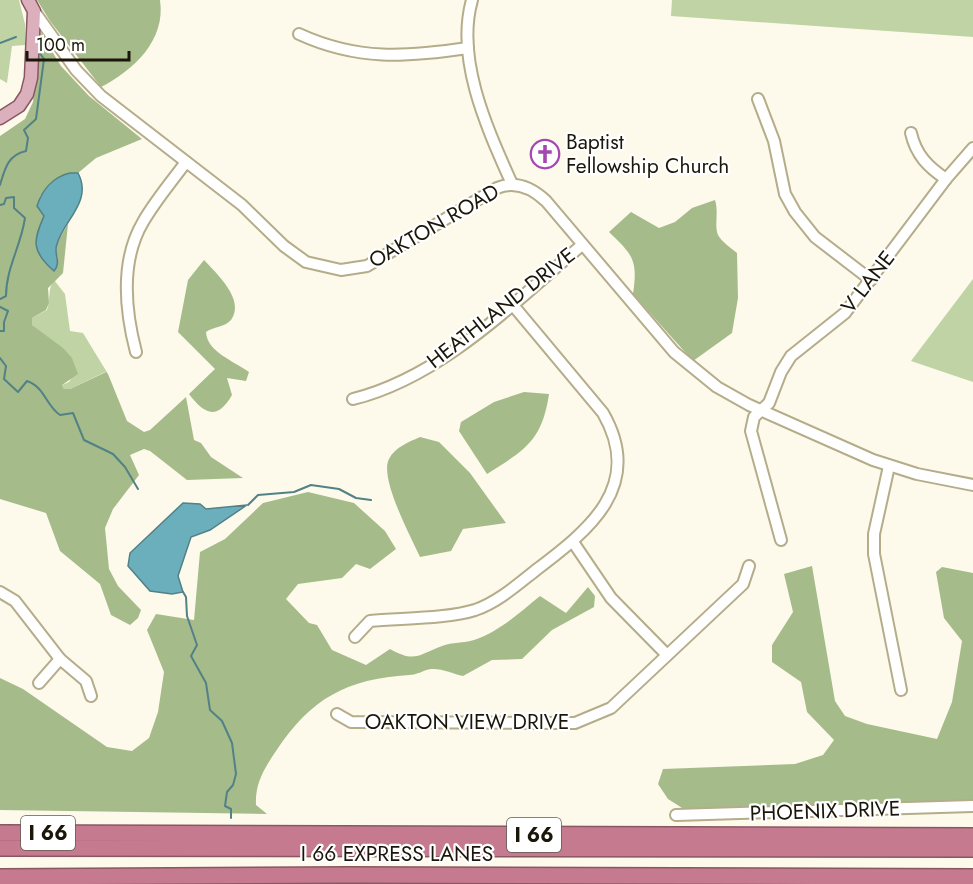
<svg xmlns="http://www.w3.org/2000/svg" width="973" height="884" viewBox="0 0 973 884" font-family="Jost,sans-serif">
	<rect width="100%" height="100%" fill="#fdfaeb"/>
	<g fill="#bfd3a5">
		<path d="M0 0H19L25 24V45L12 46 7 83 0 79Z"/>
		<path d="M672 0H973V37L671 16Z"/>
		<path d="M973 279V382L911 361Z"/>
		<path d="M54 280 65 294 70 331 83 333 108 374 105 372 70 389H64L62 385 69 382 76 371C68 346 49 341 32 325V318L47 310C51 299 47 290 54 280Z"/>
	</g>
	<g fill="#a6bb8a">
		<path d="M37 0H160C166 40 134 70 101 87L50 21Z"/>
		<path d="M39 30 61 66 89 96 142 139 96 158 78 173H70L40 196 39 209 44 216 37 250 48 265 58 263 56 245 68 224 63 273 48 288 49 303 46 310 32 318V325L63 348 72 358 78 374 62 385 64 389H70L106 372 108 374 127 421 144 432 150 430 186 397 194 440 201 443 211 457 243 478 187 480 150 451 144 449 130 455 139 475 113 509 105 528 109 569 118 586 141 610 138 618 130 625 111 615 100 584 60 551 46 513 0 499V136L25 119 33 102Z"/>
		<path d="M715 200C719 212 714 226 718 235 721 241 731 248 737 253L738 298 732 333 693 361 633 294C638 260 633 255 609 232L631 212 659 228 675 222 692 208Z"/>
		<path d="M204 260C216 273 246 300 231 320 225 327 213 327 206 332 207 352 234 361 249 372L246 381 227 378 232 395C217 421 204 414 189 394L215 369 178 332 188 280Z"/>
		<path d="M524 392 549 394C542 441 525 450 487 474L459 431 461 422 494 402Z"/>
		<path d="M420 437 439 442 470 473 506 523 463 529 451 551 420 557C411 537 379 478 389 459 395 447 409 442 420 437Z"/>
		<path d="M308 492 354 503 385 531 396 549 370 569 356 564 342 578 298 584 286 599 309 623 317 625 332 650 366 665 390 649C415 663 418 655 442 646 452 642 464 643 474 640 500 631 519 613 540 596L566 613 588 587 595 596 594 607 552 630 522 659 492 660 463 676C454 674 441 668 431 669 424 670 417 675 409 675 347 679 311 698 276 751 264 769 255 783 256 805L267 814 0 810V678L23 689 107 747 132 751 149 738 158 712 164 672 147 630 156 614 194 620 200 552 225 539 263 503Z"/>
		<path d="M812 566 835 701 845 716 867 724 937 739 952 702 962 641 944 618 936 572 942 567 973 573V803L690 813 668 799 658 784 663 769 795 764 823 755 834 740 807 712 801 682 772 662V645L793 612 784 574Z"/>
	</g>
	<g fill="#6aafbb" stroke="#528186" stroke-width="1.5">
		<path d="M70 173H78C93 201 64 220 57 244 53 254 62 262 54 271 31 251 33 241 44 216L37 206C42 190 53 177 70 173Z"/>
		<path d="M183 503 200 504 206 509 247 505 210 530 191 537 178 576 183 592 172 594 150 591 128 566 130 553Z"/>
	</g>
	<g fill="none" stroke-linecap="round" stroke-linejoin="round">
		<g stroke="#528186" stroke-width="2">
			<path d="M0 43 16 37"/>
			<path d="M0 185C5 168 8 155 26 151L28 138 24 130 36 119 44 59 38 51"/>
			<path d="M0 205 4 204 6 198 14 197V208L25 218C21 246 6 268 6 296L0 299"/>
			<path d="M0 307 8 311 4 322V331H0"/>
			<path d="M0 358 6 366 4 379 18 392 27 381C45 387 46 406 60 415L73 413 84 440 113 454 125 467 138 489"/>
			<path d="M248 505 258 495 294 492 311 485 339 489 356 498 371 500"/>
			<path d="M183 592 186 597 187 616 197 645 191 656 206 683 210 710 222 721 232 743 236 774 233 785 227 792 225 806 231 809V818"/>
		</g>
		<g stroke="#b5ac8a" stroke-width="14">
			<g id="minor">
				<path d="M472 0C455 60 488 130 512 184"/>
				<path d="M34 11 76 70 101 96 242 205 284 246 306 262 341 270 367 266 497 188C516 180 532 188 546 201L674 352 717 387 749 405 873 460 917 474 973 485"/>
				<path d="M299 34C358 61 406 57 468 48"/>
				<path d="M758 99 774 141 785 194 795 212 815 237 871 280"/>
				<path d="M911 133C916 155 928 167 946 179"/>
				<path d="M136 352C125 310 120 261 143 222 155 201 172 181 186 162"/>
				<path d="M353 399C442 377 514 302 582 245"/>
				<path d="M889 466 874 534V554L901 690"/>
				<path d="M781 540 751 431 754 417 769 403 781 372 791 356 845 313 946 179 973 148"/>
				<path d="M573 542 611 598 667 655"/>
				<path d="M0 592 15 601 60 659 86 681 91 696"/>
				<path d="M355 637 370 621C400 618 447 619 475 610 498 602 517 585 536 570 589 530 645 486 603 413L512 304"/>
				<path d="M39 683 60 659"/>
				<path d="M337 714 351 722 575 723 611 708 743 584 749 566"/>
				<path d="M676 815 973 806"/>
			</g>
		</g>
		<g stroke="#895761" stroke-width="15">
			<path id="major" d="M0 118 19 106 27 94 31 78 34 11 28 0"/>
		</g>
		<g stroke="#895761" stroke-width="18">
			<g id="highway">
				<path d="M0 833 973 836"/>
				<path d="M0 848 973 849"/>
				<path d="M0 877 347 875 973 877"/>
			</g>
		</g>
		<use href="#minor" stroke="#fff" stroke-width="10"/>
		<use href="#major" stroke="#dcafbc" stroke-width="12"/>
		<use href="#highway" stroke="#c57a90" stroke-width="15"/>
	</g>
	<defs>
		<g id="church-ring" transform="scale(1.5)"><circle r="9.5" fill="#fff" stroke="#a447b1" stroke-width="1.5"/><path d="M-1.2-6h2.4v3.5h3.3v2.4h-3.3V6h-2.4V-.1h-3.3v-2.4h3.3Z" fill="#a447b1"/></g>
	</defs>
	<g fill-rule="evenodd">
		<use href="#church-ring" x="545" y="154"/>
	</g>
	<g text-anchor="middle" stroke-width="4.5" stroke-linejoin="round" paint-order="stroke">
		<g fill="#fff" stroke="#5f5c53" stroke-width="1.5">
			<rect x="21" y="816" width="54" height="34" rx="4.5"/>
			<rect x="507" y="818" width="54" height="34" rx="4.5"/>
		</g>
		<g font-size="20" font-weight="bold" fill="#1a1609">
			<text x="48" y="840">I 66</text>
			<text x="534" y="842">I 66</text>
		</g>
		<g font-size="21" fill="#1a1609" stroke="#fff" text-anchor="start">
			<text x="566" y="149">Baptist<tspan x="566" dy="24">Fellowship Church</tspan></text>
		</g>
		<g font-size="21" fill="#1a1609" stroke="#fff">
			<text transform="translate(434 226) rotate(-30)" y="7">OAKTON ROAD</text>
			<text transform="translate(868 282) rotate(-52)" y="7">V LANE</text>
			<text transform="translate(501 308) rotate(-38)" y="7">HEATHLAND DRIVE</text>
			<text x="467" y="729">OAKTON VIEW DRIVE</text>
			<text transform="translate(825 811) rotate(-2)" y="7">PHOENIX DRIVE</text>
			<text x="397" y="861">I 66 EXPRESS LANES</text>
		</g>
	</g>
	<path d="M27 51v9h102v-9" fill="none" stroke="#1a1609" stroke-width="3"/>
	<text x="36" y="51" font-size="18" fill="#1a1609" stroke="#ffffff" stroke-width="4.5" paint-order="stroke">100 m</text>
</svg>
